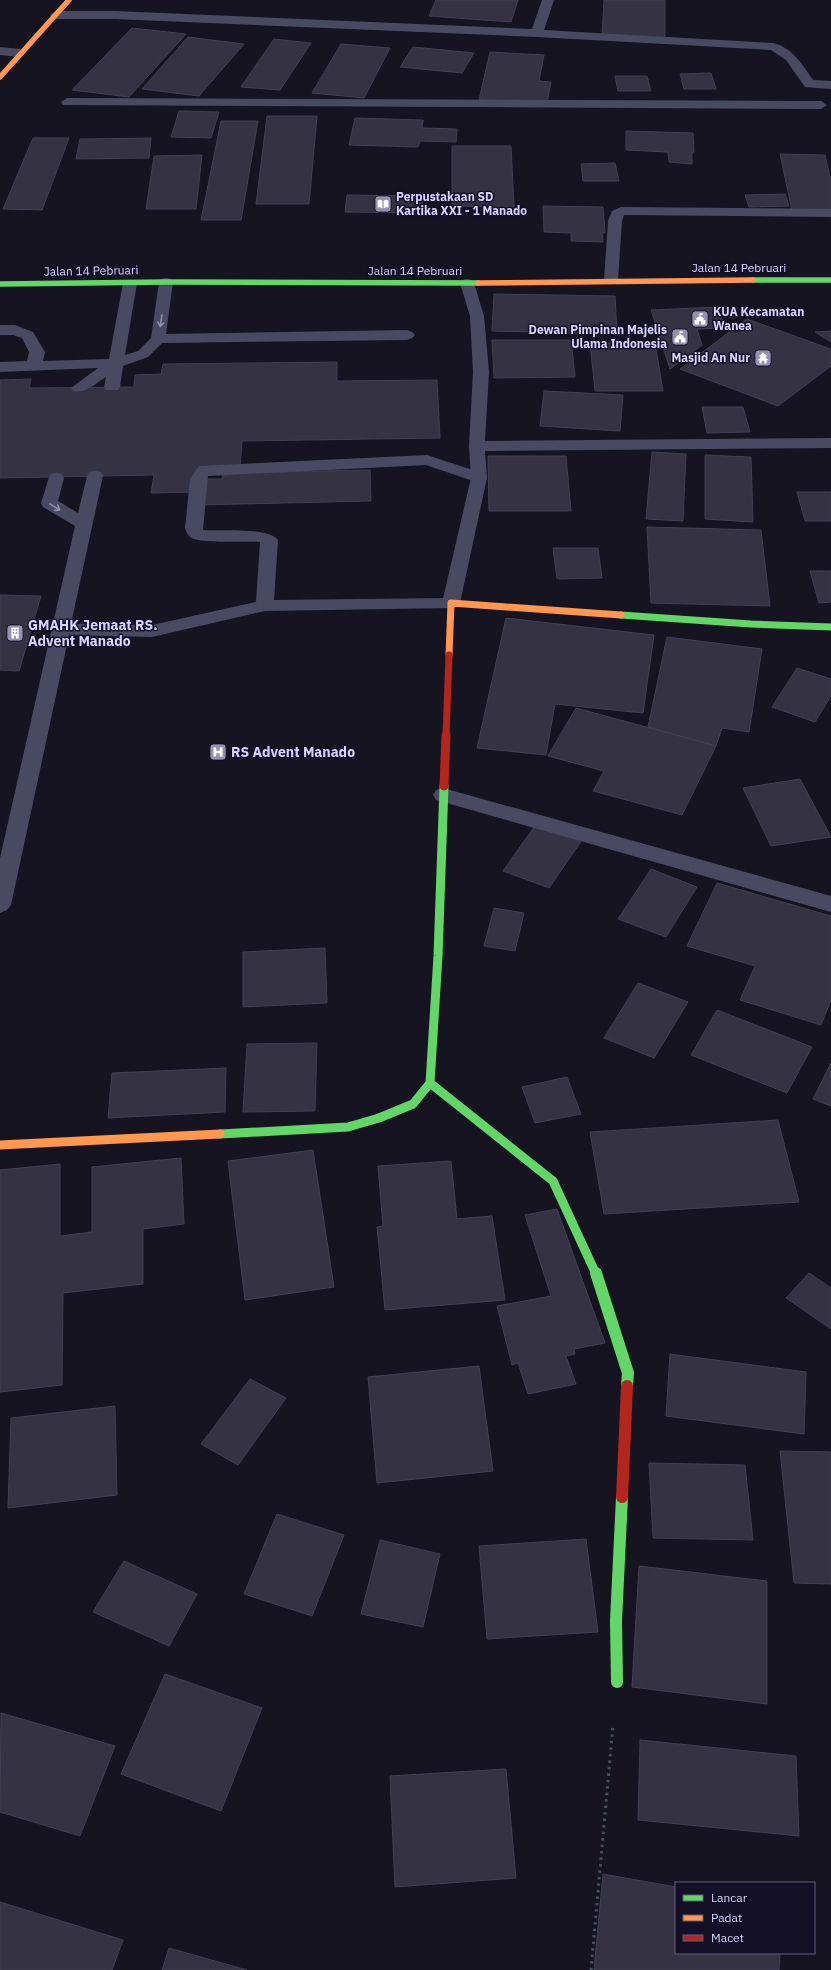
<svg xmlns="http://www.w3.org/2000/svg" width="831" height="1970" viewBox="0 0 831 1970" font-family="'IBM Plex Sans',sans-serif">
	<rect width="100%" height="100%" fill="#161421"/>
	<g fill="#343243" stroke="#433f54">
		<path d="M436 0H518L511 22 429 16Z"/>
		<path d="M604 0H665V38L602 36Z"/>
		<path d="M132 28 186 34 129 97 72 90Z"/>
		<path d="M188 37 244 44 199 96 142 89Z"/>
		<path d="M274 39 311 43 280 90 241 87Z"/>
		<path d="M341 44 390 48 364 98 312 93Z"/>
		<path d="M413 47 474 53 462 73 400 67Z"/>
		<path d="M490 52 544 55 539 81 551 82 547 103 479 100Z"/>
		<path d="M711 73 716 89H684L680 74Z"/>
		<path d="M615 76H647L651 91H618Z"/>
		<path d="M179 111 219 112 211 138 171 137Z"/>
		<path d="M267 116H317L309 204H256Z"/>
		<path d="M355 118 423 120 422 128 457 129 456 142 420 141 418 147 349 145Z"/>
		<path d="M221 121H258L241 220H201Z"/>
		<path d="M626 131 693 133 694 152H692V164L669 162 668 152 626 150Z"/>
		<path d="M33 138H69L42 210 3 209Z"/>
		<path d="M151 138 149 158 76 159 80 139Z"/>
		<path d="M452 146H511L514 207 452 206Z"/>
		<path d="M780 154 825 155 831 181V211L792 210Z"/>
		<path d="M202 155 196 209H146L154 156Z"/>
		<path d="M615 163 619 181H583L581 164Z"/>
		<path d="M785 194 789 206 749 207 745 195Z"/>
		<path d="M347 195 423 196 422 213 345 212Z"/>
		<path d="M543 206 603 207 605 233H602L603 242 571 241V233L544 232Z"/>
		<path d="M494 294 615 296 617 334 492 331Z"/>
		<path d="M718 307 725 328 697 329 702 345 670 369 651 310Z"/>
		<path d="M747 319 828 348 831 350V366L778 406 680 369Z"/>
		<path d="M831 331V342L815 332Z"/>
		<path d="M492 340H571L575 377 494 378Z"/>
		<path d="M590 343H655L663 391H595Z"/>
		<path d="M337 362V381L437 380 440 438 242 441 240 468H200L197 492 151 493 154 475 0 478V380L31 379 29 388 134 387 135 375 161 374 163 364Z"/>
		<path d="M544 391 623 395 620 431 540 426Z"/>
		<path d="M702 407H743L750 432 707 433Z"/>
		<path d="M652 452 686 454 683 521 646 519Z"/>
		<path d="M705 455 751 457 753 522 705 519Z"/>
		<path d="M488 456H566L571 511H489Z"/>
		<path d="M370 470 371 501 197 505 199 479H222L223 473Z"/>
		<path d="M797 492H831V521H805Z"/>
		<path d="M647 527 761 530 770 606 651 603Z"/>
		<path d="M553 548H598L602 578 557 579Z"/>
		<path d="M810 571H831V602L819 603Z"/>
		<path d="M0 595 41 596 19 671 0 670Z"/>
		<path d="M506 618 654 635 643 713 555 704 546 755 477 748Z"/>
		<path d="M667 637 762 649 749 732 722 728 716 746 648 727Z"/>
		<path d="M797 668 831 679V696L815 722 772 707Z"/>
		<path d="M576 708 716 746 682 815 593 791 604 771 548 756Z"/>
		<path d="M800 779 831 837 771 846 743 788Z"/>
		<path d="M537 823 582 840 549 888 503 871Z"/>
		<path d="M651 869 697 887 666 937 618 919Z"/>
		<path d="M717 883 831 916V1000L821 1025 740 1000 755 966 687 946Z"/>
		<path d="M494 908 524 913 515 951 484 946Z"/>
		<path d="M325 948 327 1003 243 1007V952Z"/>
		<path d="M638 983 688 1002 654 1058 604 1038Z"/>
		<path d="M717 1010 812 1047 787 1093 691 1055Z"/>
		<path d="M317 1043 315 1111 243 1112 247 1044Z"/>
		<path d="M831 1063V1106L813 1099Z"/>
		<path d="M226 1068 225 1112 108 1118 112 1073Z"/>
		<path d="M567 1077 581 1114 535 1123 522 1087Z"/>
		<path d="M778 1120 799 1202 604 1214 590 1132Z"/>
		<path d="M313 1150 334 1287 245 1300 228 1161Z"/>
		<path d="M181 1158 184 1224 143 1229V1284L63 1293 62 1385 0 1392V1170L60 1164V1236L92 1232V1167Z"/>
		<path d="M451 1161 457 1219 492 1216 505 1300 385 1310 377 1227 383 1226 378 1166Z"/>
		<path d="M557 1209 605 1343 574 1349 575 1354 566 1356 576 1384 528 1394 518 1363 512 1365 497 1306 551 1296 525 1215Z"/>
		<path d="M809 1273 831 1288V1329L786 1298Z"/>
		<path d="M670 1354 806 1372 804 1434 666 1416Z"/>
		<path d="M479 1366 493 1471 377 1483 368 1377Z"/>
		<path d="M250 1379 286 1398 238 1465 201 1444Z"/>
		<path d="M115 1406 117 1495 8 1508 11 1418Z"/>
		<path d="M780 1451 831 1452V1584L794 1583Z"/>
		<path d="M649 1463 745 1465 753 1540 653 1538Z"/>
		<path d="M277 1514 344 1535 312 1616 244 1594Z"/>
		<path d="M586 1539 598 1632 487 1639 479 1546Z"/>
		<path d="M380 1540 440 1554 423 1627 361 1614Z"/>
		<path d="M124 1561 197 1594 169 1646 93 1612Z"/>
		<path d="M639 1566 767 1581V1704L632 1687Z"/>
		<path d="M165 1674 262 1708 221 1811 121 1774Z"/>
		<path d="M1 1713 115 1746 80 1836 0 1812Z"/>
		<path d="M640 1740 796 1756 799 1836 638 1820Z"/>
		<path d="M506 1769 516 1878 395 1887 390 1776Z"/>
		<path d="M603 1874 676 1887V1953H780L779 1970H594Z"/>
		<path d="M0 1902 123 1940 112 1970H0Z"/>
		<path d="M169 1948 247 1970H162Z"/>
	</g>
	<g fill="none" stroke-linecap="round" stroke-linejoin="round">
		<path stroke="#44505f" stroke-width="3" stroke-dasharray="2.5 4" stroke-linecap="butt" d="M591 1970 613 1725"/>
		<g fill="#4a4962" fill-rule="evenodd">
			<path d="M542 0H554L544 30 773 43C793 48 802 64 813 80L831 81V89L805 87 786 60 771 50 537 37 115 19H56L50 15 56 11H115L532 29Z"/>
			<path d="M67 98 821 101 827 105 821 109 63 105 61 102Z"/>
			<path d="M621 207 831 209V217L624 215 622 221 618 280 616 283H606L604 280 608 221 612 211Z"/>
			<path d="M166 278 171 279 173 282 166 334 407 330 412 332 415 335 412 338 407 340 162 343 148 357 123 366 120 387 118 390H106L104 387 106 377C96 383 86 394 73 391L71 388 98 368 0 372V362L27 361 29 352 22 338 13 335H0V325H15L33 332 45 352 43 361 109 359 123 283 125 280H135L137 283 125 355 138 351 151 338 159 282 161 279Z"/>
			<path d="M427 455 485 474 487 478 485 482 479 483 426 465 208 476 203 530C220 531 268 527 278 540L274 600 451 598 457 599 460 603 457 607 451 608 265 611 152 637 69 635 11 905 7 910 0 913V858L75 526 43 507 41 503 50 474 56 473 62 474 64 478 58 501 78 513 87 476 89 472 95 471 101 472 103 476 71 624 152 625 256 602 260 542C246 541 199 544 190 537 188 535 186 531 185 528L190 479 199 466Z"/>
		</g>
		<g fill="#4a4962" fill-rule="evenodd">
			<path d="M0 47 20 49 26 53 20 57 0 55Z"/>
			<path d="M467 279 472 280 474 283 484 316 489 372 485 441 831 438V448L485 451 487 478 460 603 457 607 451 608 445 607 442 603 471 478 469 446 473 372 470 316 460 283 462 280Z"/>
			<path d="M443 788 831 896V912L436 800 433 795 436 790Z"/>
		</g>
		<g stroke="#63d668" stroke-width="5.5">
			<path d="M753 280H831"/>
			<path d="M0 284 166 282 478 283"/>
		</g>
		<path stroke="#63d668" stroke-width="7" d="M621 615 751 624 831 627"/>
		<g stroke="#63d668" stroke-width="9">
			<path d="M430 1083 553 1181 596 1274"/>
			<path d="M220 1134 348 1127 379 1118 413 1104 430 1083 438 956 444 786"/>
		</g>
		<g stroke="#63d668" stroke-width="12">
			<path d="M596 1273 628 1373 627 1386"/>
			<path d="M617 1682 616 1621 622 1497"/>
		</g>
		<g stroke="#ff974d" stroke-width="5.5">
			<path d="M0 77 69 0"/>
			<path d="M478 283 753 280"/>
		</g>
		<path stroke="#ff974d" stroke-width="7" d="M449 655 451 603 621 615"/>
		<path stroke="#ff974d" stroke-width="9" d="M0 1145 220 1134"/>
		<path stroke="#b3261e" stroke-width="7" d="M446 736 449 655"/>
		<path stroke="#b3261e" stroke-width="9" d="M444 786 446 735"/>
		<path stroke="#b3261e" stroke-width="12" d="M622 1497 627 1386"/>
	</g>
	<defs><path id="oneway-shaft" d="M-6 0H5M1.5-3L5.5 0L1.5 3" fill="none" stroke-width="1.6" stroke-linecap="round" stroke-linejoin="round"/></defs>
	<g stroke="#928eb0">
		<use href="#oneway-shaft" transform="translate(161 321) rotate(99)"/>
		<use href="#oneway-shaft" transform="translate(55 507) rotate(31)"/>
	</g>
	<defs>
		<g id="library-square" transform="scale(0.9)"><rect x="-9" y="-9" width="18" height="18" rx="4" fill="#9591b1" stroke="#130f26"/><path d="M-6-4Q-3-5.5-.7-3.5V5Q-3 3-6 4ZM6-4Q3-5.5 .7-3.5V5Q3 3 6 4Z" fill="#fff"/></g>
		<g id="civic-square" transform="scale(0.9)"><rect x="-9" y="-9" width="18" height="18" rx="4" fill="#9591b1" stroke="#130f26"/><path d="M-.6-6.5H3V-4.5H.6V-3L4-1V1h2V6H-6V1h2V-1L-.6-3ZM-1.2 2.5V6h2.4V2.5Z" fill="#fff"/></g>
		<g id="temple-square" transform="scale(0.9)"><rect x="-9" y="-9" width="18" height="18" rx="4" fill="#9591b1" stroke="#130f26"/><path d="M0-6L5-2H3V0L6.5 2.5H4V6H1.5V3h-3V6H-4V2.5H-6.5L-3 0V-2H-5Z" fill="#fff"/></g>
		<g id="building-square" transform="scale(0.9)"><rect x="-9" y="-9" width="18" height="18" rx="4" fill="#9591b1" stroke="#130f26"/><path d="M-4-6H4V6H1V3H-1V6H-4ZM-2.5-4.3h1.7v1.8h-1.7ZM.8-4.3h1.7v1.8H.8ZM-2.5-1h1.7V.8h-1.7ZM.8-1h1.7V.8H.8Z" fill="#fff"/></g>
		<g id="hospital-square" transform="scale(0.9)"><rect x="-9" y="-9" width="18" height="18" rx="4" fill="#9591b1" stroke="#130f26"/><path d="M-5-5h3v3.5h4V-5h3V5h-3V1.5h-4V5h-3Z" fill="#fff"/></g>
	</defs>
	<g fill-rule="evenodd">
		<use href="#library-square" x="383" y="204"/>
		<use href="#civic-square" x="700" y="319"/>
		<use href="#civic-square" x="680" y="337"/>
		<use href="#temple-square" x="763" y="358"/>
		<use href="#building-square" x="15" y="633"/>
		<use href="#hospital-square" x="218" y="752"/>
	</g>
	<g text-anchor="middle" stroke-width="3" stroke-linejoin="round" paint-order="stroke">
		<g font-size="12" font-weight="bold" fill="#d9d4ff" stroke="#130f26" text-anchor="start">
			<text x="396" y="201">Perpustakaan SD<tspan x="396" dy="14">Kartika XXI - 1 Manado</tspan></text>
			<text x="713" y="316">KUA Kecamatan<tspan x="713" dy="14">Wanea</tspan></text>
			<text x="667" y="334" text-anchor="end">Dewan Pimpinan Majelis<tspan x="667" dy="14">Ulama Indonesia</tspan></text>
			<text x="750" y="362" text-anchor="end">Masjid An Nur</text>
		</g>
		<g font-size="12" fill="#d9d4ff" stroke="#130f26">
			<text x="739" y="272">Jalan 14 Pebruari</text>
			<text transform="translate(91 271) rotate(-1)" y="4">Jalan 14 Pebruari</text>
			<text x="415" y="275">Jalan 14 Pebruari</text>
		</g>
		<g font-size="14" font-weight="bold" fill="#d9d4ff" stroke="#130f26" text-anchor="start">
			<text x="28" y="630">GMAHK Jemaat RS.<tspan x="28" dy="16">Advent Manado</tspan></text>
			<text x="231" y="757">RS Advent Manado</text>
		</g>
	</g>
	<rect x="675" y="1882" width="140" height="72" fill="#130f26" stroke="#625e7d"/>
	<rect x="683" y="1895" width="20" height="6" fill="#63d668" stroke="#625e7d"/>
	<text x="711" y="1902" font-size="12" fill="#d9d4ff">Lancar</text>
	<rect x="683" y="1915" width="20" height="6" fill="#ff974d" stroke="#625e7d"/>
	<text x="711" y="1922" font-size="12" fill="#d9d4ff">Padat</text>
	<rect x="683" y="1935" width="20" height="6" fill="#b3261e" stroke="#625e7d"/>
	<text x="711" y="1942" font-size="12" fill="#d9d4ff">Macet</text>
</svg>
